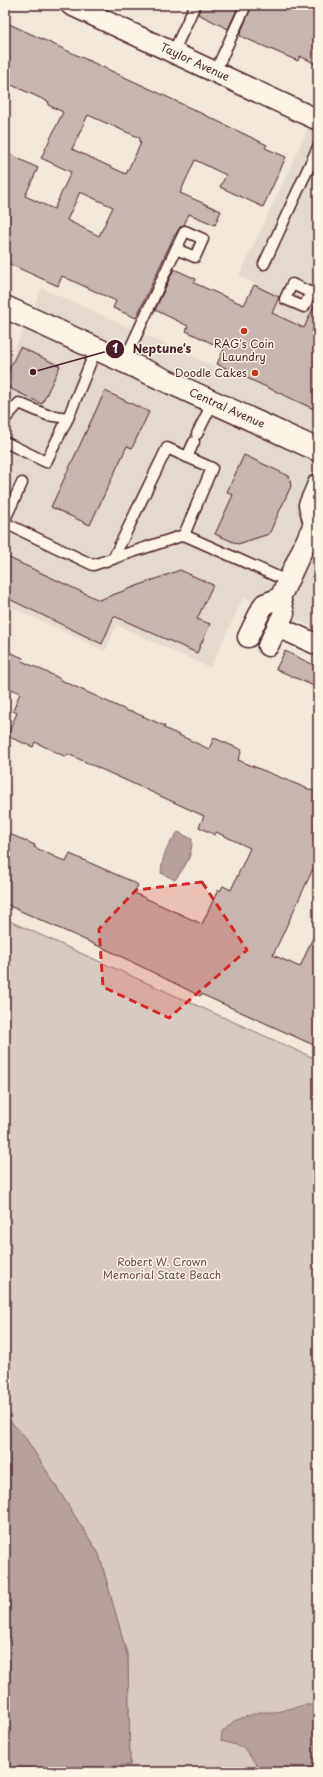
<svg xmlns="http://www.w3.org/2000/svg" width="323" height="1777" viewBox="0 0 323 1777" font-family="'Playpen Sans',sans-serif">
	<rect width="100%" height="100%" fill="#f1e8da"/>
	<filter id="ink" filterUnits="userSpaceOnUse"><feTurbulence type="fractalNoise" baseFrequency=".025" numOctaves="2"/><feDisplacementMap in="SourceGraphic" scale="8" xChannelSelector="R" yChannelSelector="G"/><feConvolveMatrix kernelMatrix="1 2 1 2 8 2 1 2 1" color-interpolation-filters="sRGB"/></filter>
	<g filter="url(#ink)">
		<path fill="#e4d9cd" d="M318 107V629L244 597 210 668 117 625 105 651 5 604V369L42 288 218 368 256 284 239 276Z"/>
		<path fill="#d8cac0" stroke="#917476" d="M5 919 318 1060V1772H110L109 1766 130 1765 128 1658 99 1554 23 1434 5 1416Z"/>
		<g fill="#b6a19c" stroke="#8b6d6f">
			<path d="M178 832 192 839C192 858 186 865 175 880L161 873C162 856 167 846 178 832Z"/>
			<path d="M5 1416 23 1434 99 1554 128 1658 130 1765 110 1766V1772H5Z"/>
			<path d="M305 1705H318V1772H262L243 1747 221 1741 222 1732 234 1721 259 1712H276Z"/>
		</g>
		<g fill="#c7b6af" stroke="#4a1f2b" fill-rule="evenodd">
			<path d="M201 5H239L228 29 198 14Z"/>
			<path d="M252 5H307L317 10 314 17 318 19V65L300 56 298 61 240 36V34Z"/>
			<path d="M5 22 159 93 267 145 265 148 286 157 263 207 220 187 226 175 195 160 180 193 221 211 215 225 189 214 184 225 181 226 174 236 136 318 113 308 116 301 62 276 58 286 5 262V152L38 168 25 196 54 209 71 172 41 158 63 112 48 105 49 102 5 82ZM88 115 140 138 139 142 141 143 126 174 72 149ZM80 192 113 207 99 236 67 220Z"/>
			<path d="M174 269 196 279 194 283 244 305 254 285 279 297 272 313 304 328 316 302H318V411L217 364 224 349 186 331 188 326 155 310Z"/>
			<path d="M20 347 60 366 42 404 5 386V378Z"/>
			<path d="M105 391 149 412 132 448 127 446 90 525 51 507Z"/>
			<path d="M244 455 289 476 291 486 269 534 238 544 215 534 233 495 227 492Z"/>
			<path d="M5 556 99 600 180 570 213 585 197 619 210 624 197 653 114 616 102 644 5 597Z"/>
			<path d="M5 650 23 658 22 661 57 677 61 680 130 712 131 711 165 726 164 728 209 749 214 738 242 750 238 760 318 793V871L313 869 273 955 300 967 318 926V1047L201 994 200 996 114 953 5 904V832L35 845 34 847 66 862 70 854 133 882 138 885 134 893 202 924 218 890 220 891 223 886 231 890 250 848 216 832 215 835 199 827 204 816 68 754 66 757 35 742 33 747 7 736 17 713 13 711 20 693 5 686Z"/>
			<path d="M285 651 318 667V688L276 669Z"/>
		</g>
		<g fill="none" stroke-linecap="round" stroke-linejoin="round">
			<g stroke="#4a1f2b" stroke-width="13">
				<g id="lane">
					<path d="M173 53 195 5"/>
					<path d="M215 72 246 5"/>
					<path d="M264 264 318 147"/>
					<path d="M311 292 304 307 285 299 292 284 318 296"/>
					<path d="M124 362 176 249 195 257 203 239 185 231 176 249"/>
					<path d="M5 419 19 403 47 415 68 418 96 349"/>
					<path d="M197 434 213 402"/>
					<path d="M5 442 46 462 68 418"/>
					<path d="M187 457 194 442"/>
					<path d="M5 519 22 483"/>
					<path d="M5 523 93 565 184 535 287 581"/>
					<path d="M113 559 167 448 212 468 184 535"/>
				</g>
			</g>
			<g stroke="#4a1f2b" stroke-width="23">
				<g id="street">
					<path d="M71 5 318 120"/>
					<path d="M314 524 309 505 318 484"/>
					<path d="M278 627 318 645"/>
					<path d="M248 637 264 604 280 598"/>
					<path d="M268 646 284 613 280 598 314 524 318 521"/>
				</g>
			</g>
			<g stroke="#4a1f2b" stroke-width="25">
				<path id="secondary" d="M5 307 318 450"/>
			</g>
			<use href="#lane" stroke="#fcf5e5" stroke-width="10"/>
			<use href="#street" stroke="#fcf5e5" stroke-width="20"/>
			<use href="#secondary" stroke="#fcf5e5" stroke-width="22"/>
		</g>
	</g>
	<path fill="#d62828" fill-opacity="0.2" stroke="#d62828" stroke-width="3" stroke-dasharray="8 5" stroke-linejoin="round" d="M202 882 247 950 169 1018 103 987 99 929 136 890Z"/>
	<g fill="#c8321e" stroke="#fcf5e5" stroke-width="1.5">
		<circle cx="244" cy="331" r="4"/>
		<circle cx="255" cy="373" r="4"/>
	</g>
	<g text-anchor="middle" stroke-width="3" stroke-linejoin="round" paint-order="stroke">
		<g font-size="11" fill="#4a1f2b" stroke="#fcf5e5">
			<text transform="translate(195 62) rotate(25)" y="4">Taylor Avenue</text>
			<text transform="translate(227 408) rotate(24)" y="4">Central Avenue</text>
		</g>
		<g font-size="11" fill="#4a1f2b" stroke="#fcf5e5">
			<text x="244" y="348">RAG's Coin<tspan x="244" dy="13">Laundry</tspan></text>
			<text x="247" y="377" text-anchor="end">Doodle Cakes</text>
		</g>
		<g font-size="11" fill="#6e4a50" stroke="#fcf5e5">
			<text x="162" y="1266">Robert W. Crown<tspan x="162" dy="13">Memorial State Beach</tspan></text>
		</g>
	</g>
	<path fill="none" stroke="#4a1f2b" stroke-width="1.5" d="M33 372L115 349"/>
	<g fill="#4a1f2b" stroke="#fcf5e5" stroke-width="1.5">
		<circle cx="33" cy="372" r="4"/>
		<circle cx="115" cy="349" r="10"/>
	</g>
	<g font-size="12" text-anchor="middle" font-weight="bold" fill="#fff">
		<text x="115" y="353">1</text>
	</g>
	<g font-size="12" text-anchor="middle" font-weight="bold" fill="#4a1f2b" stroke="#fcf5e5" stroke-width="3" stroke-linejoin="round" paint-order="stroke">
		<text x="162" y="353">Neptune's</text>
	</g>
	<rect width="323" height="1777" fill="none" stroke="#fcf5e5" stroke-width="20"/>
	<rect x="10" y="10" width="303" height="1757" fill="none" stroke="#4a1f2b" stroke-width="1.5" filter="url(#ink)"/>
</svg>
